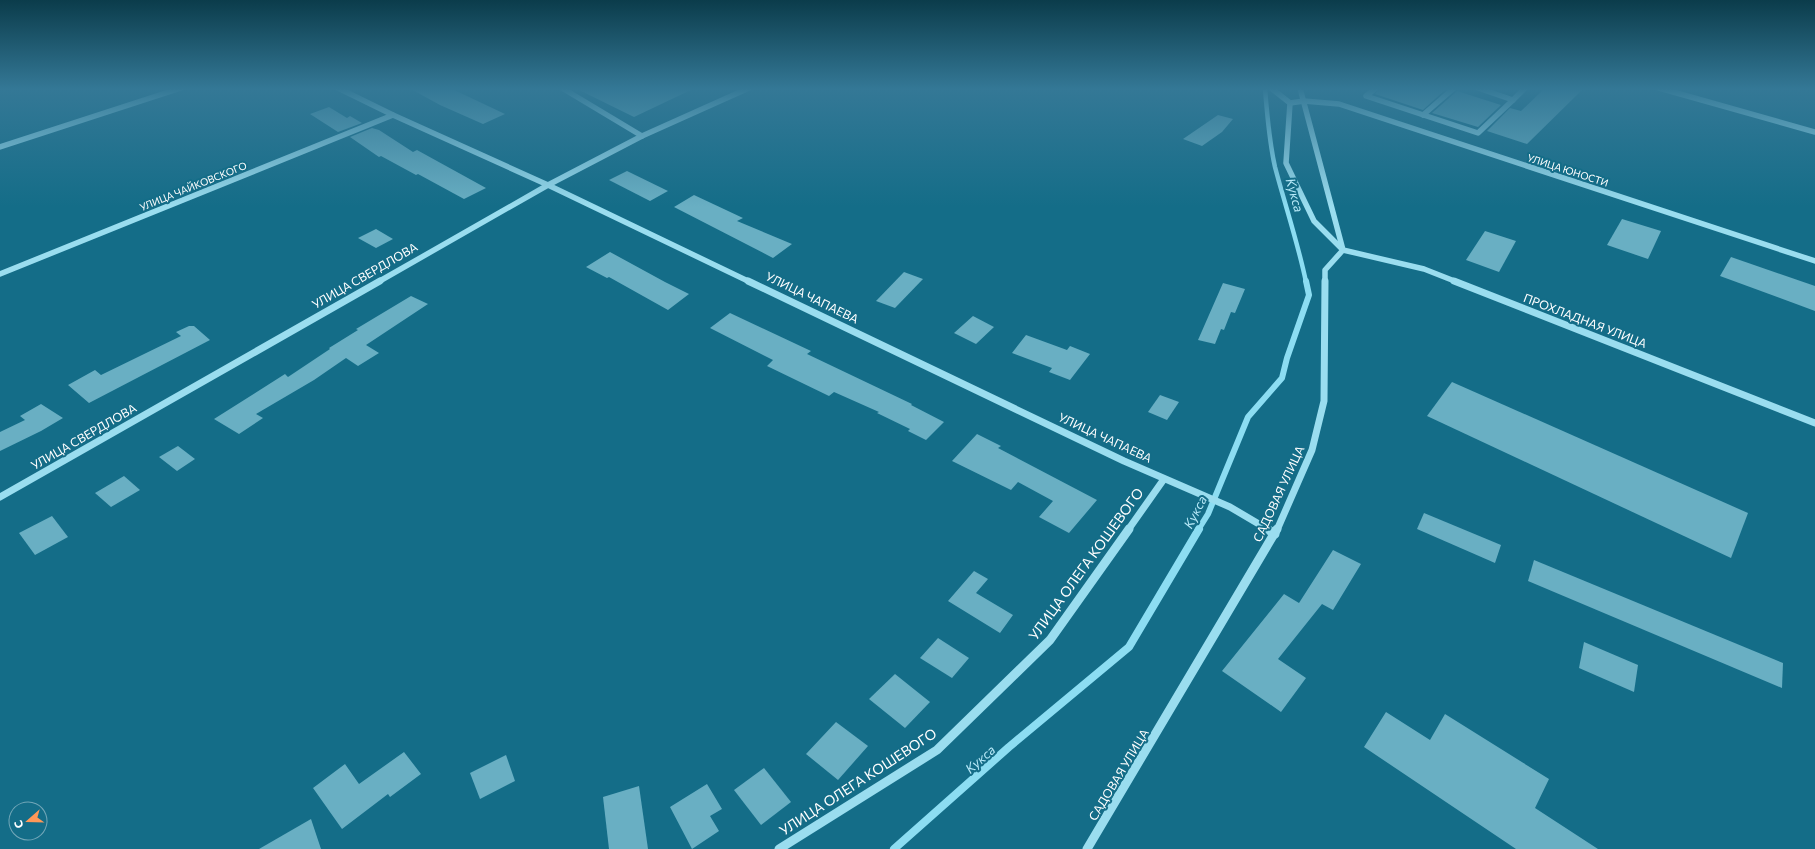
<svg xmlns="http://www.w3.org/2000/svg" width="1815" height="849" viewBox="0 0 1815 849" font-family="Commissioner,sans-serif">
	<rect width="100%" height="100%" fill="#146d88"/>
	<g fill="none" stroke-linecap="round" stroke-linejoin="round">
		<path stroke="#8cddf2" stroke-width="4.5" d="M1265 88C1267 114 1269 141 1275 167 1285 205 1298 243 1306 282"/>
		<path stroke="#8cddf2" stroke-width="6" d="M1198 530 1208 514 1248 417 1282 378 1287 358 1309 295 1306 281"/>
		<path stroke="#8cddf2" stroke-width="8" d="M894 849 1009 747 1129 647 1199 529"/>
	</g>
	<g fill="#69afc3">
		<path d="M409 88H450L505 114 483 124 440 105Z"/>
		<path d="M575 88H695L634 117Z"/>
		<path d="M1380 88H1447L1423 110 1375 94Z"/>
		<path d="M1545 88H1584L1527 144 1487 131 1510 108 1521 111Z"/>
		<path d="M1457 91 1501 105 1478 127 1432 113Z"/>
		<path d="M329 107 347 118 350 116 362 123 338 132 310 114Z"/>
		<path d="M1218 115 1233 119 1222 132 1202 146 1183 139Z"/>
		<path d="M372 128 379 130 413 152 417 150 486 188 464 199 418 174 416 175 381 156 379 157 350 137Z"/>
		<path d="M627 171 668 191 650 201 609 180Z"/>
		<path d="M694 195 743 218 737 221 792 244 773 258 674 207Z"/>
		<path d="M1622 219 1661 231 1648 259 1607 245Z"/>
		<path d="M376 229 393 239 376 248 358 238Z"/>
		<path d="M1485 231 1516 241 1499 272 1466 260Z"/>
		<path d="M610 252 665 282 689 294 668 310 609 277 607 278 586 267Z"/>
		<path d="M1731 257 1815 286V311L1720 276Z"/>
		<path d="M904 272 923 279 895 308 876 301Z"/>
		<path d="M1223 283 1245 289 1235 313 1231 312 1224 330 1221 329 1215 344 1198 340Z"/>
		<path d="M411 296 428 304 366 345 379 353 358 366 346 358 314 380 256 414 263 418 239 434 214 419 285 374 288 377 330 349 329 348 358 330 356 329Z"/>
		<path d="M730 313 811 351 807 354 912 404 911 405 944 422 926 440 908 431 910 429 877 413 879 412 834 392 829 396 767 366 773 360 710 328Z"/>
		<path d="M973 316 994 327 976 344 954 333Z"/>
		<path d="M189 326H194L210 340 89 403 68 385 95 370 101 375 181 336 176 332Z"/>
		<path d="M1026 335 1067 350 1070 346 1090 354 1070 380 1049 372 1052 368 1012 353Z"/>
		<path d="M1452 382 1748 513 1731 558 1427 416Z"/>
		<path d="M1160 395 1179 402 1167 420 1148 412Z"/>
		<path d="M41 404 63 418 41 431 0 451V432L25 420 20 416Z"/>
		<path d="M977 434 1001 446 998 448 1097 500 1069 533 1039 517 1053 501 1018 482 1011 490 952 461Z"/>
		<path d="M178 446 195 459 177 471 159 457Z"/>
		<path d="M124 476 140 490 111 507 95 493Z"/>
		<path d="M1424 513 1501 545 1495 563 1417 529Z"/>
		<path d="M52 516 68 537 35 555 19 533Z"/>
		<path d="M1333 550 1361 564 1333 610 1322 604 1278 659 1306 678 1281 712 1222 671 1284 594 1299 603Z"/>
		<path d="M1534 560 1783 663 1782 688 1528 581Z"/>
		<path d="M974 571 988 579 976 593 1013 615 1000 633 948 601Z"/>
		<path d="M938 638 969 658 952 678 920 658Z"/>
		<path d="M1584 642 1638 665 1634 692 1579 668Z"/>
		<path d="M895 674 930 702 905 728 869 699Z"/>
		<path d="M1386 712 1430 740 1445 714 1549 779 1535 808 1598 849H1516L1364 747Z"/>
		<path d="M836 722 868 746 838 780 806 754Z"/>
		<path d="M404 752 421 774 390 797 388 794 342 829 313 788 345 764 359 784Z"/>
		<path d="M506 755 515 781 480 799 470 773Z"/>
		<path d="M764 768 791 802 761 825 734 790Z"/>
		<path d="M707 784 722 809 710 816 719 831 692 849 670 807Z"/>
		<path d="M639 786 648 849H609L603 797Z"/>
		<path d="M311 819 321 849H259Z"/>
	</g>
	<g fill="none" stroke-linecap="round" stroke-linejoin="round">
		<g stroke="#9addef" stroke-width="5.5">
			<path d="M338 88 393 115 548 185 750 282"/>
			<path d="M562 88 642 136"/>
			<path d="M1271 88 1290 103 1286 163 1314 221 1343 250 1325 270V282"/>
			<path d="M1300 88 1343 250 1424 269 1457 282"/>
			<path d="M1376 88 1366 96 1478 133 1513 100 1478 88"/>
			<path d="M1659 88 1815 132"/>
			<path d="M1513 100 1525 88"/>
			<path d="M1290 103 1304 101 1339 104 1815 261"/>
			<path d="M1423 115 1454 88"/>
			<path d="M0 147 181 88"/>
			<path d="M0 274 393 115"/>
			<path d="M378 282 548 185 642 136 749 88"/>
		</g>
		<g stroke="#9addef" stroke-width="7">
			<path d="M748 281 1124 461 1230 507 1269 530"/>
			<path d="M1454 281 1815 423"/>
			<path d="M0 497 380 281"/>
			<path d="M1128 530 1164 479"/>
			<path d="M1277 530 1312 450 1324 401 1325 281"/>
		</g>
		<g stroke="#9addef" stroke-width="9">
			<path d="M1267 529 1275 534"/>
			<path d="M779 849 937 750 1050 640 1129 529"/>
			<path d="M1087 849 1277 529"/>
		</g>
	</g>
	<linearGradient id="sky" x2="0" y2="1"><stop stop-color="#0b3c4b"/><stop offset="0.43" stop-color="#347896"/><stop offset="1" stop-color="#347896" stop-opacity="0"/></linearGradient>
	<rect width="1815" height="207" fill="url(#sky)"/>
	<g text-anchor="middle" stroke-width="4" stroke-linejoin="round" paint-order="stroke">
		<g font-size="10" fill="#fff" stroke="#146d88">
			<text transform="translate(1568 170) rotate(18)" y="4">УЛИЦА ЮНОСТИ</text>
			<text transform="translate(193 186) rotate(-22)" y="4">УЛИЦА ЧАЙКОВСКОГО</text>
		</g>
		<g font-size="12" fill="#fff" stroke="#146d88">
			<text transform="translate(365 276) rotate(-30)" y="4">УЛИЦА СВЕРДЛОВА</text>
			<text transform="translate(812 298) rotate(26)" y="4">УЛИЦА ЧАПАЕВА</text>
			<text transform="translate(1585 321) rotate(21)" y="4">ПРОХЛАДНАЯ УЛИЦА</text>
			<text transform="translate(84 437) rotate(-30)" y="4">УЛИЦА СВЕРДЛОВА</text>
			<text transform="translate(1105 438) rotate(25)" y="4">УЛИЦА ЧАПАЕВА</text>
			<text transform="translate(1279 494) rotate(-65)" y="4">САДОВАЯ УЛИЦА</text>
			<text transform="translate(1119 775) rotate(-59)" y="4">САДОВАЯ УЛИЦА</text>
		</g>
		<g font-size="13" font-style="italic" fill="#b8eaf9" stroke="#146d88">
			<text transform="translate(1295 195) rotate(74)" y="5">Кукса</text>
			<text transform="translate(1195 512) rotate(-63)" y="5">Кукса</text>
			<text transform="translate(980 759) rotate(-41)" y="5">Кукса</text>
		</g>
		<g font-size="14" fill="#fff" stroke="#146d88">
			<text transform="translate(1086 564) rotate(-54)" y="5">УЛИЦА ОЛЕГА КОШЕВОГО</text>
			<text transform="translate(858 782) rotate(-33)" y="5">УЛИЦА ОЛЕГА КОШЕВОГО</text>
		</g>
	</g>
	<g transform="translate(28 821) rotate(250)"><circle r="19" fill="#146d88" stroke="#72a7b8"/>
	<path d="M0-3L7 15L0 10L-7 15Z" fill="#ff9858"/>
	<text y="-6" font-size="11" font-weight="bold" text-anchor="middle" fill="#ffffff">С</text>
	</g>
</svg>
